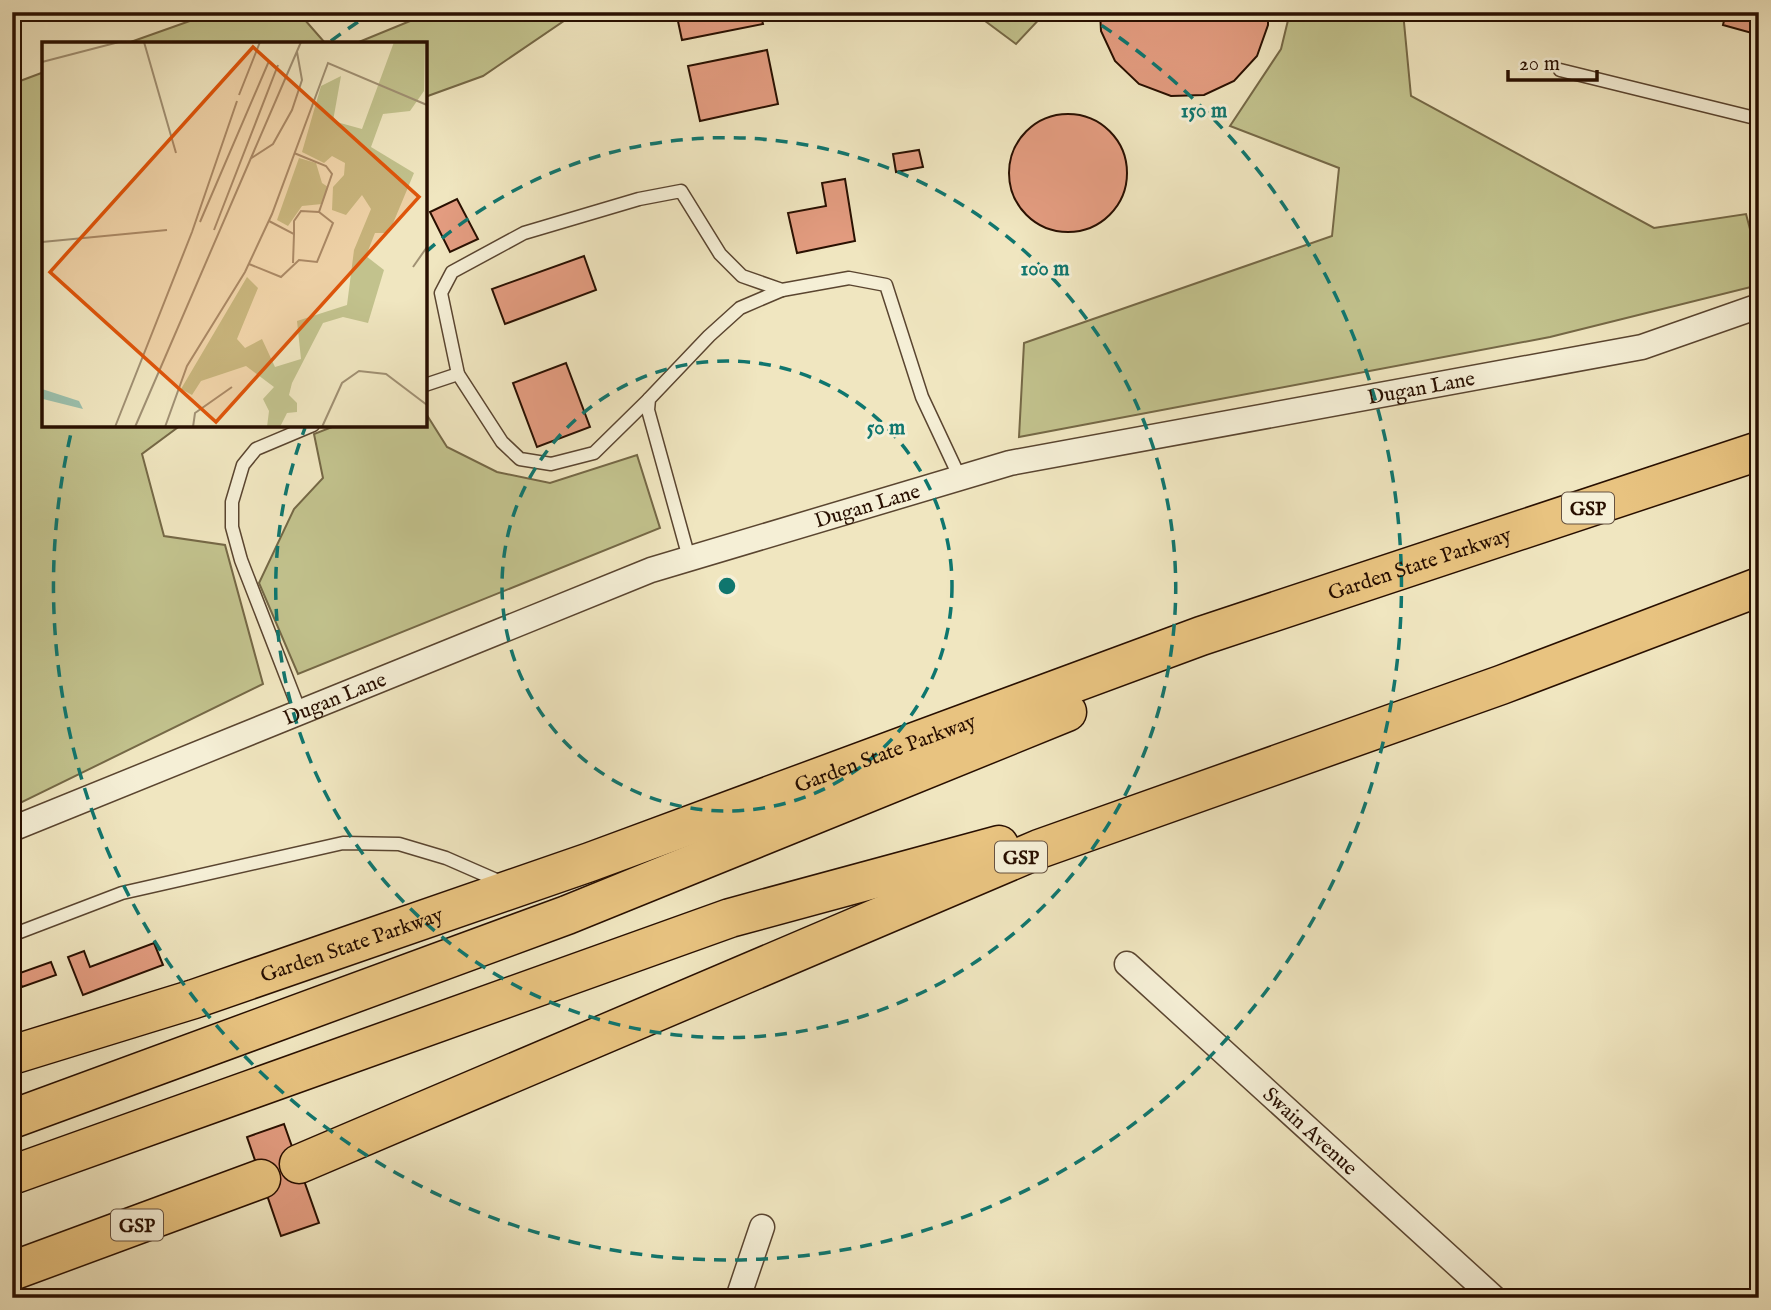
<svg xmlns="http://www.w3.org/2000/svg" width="1771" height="1310" viewBox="0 0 1771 1310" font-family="'IM FELL English',serif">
	<rect width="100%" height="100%" fill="#f0e6c0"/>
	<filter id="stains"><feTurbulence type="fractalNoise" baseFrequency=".00286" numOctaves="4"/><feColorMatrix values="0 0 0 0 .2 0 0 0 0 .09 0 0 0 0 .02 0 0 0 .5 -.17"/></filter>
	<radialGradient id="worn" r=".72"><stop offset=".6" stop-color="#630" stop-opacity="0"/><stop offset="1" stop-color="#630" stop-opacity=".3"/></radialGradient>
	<g fill="#c2c28d" stroke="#756846" stroke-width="2">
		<path d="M215 12H298L326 44H125Z"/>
		<path d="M432 12H577L483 76 425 97V44H354Z"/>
		<path d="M973 12H1046L1016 44Z"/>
		<path d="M1290 12H1403L1411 96 1654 228 1746 214 1759 263V285L1550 337 1019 437 1024 343 1332 236 1339 168 1230 126 1281 49Z"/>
		<path d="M44 72V425H181L142 454 164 536 225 545 263 684 12 807V84Z"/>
		<path d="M425 412 447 447 497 472 550 483 637 455 660 528 298 674 259 583 294 509 323 478 314 434 337 425H425Z"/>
	</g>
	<g fill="#e39c80" stroke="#280f00" stroke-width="2">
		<path d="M676 12H760L763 24 682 40Z"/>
		<path d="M1100 12H1268V25L1257 56 1234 81 1204 95 1171 96 1139 84 1115 61 1101 31Z"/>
		<path d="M1726 12H1759V35L1723 25Z"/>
		<path d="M767 50 778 104 700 121 688 66Z"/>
		<circle cx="1068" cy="173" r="59"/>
		<path d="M919 150 923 167 896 172 893 154Z"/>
		<path d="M845 179 855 241 797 253 788 213 826 206 822 183Z"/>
		<path d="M457 199 478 239 450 252 430 212Z"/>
		<path d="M584 256 596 290 505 324 492 289Z"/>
		<path d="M566 363 590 427 537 447 513 383Z"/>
		<path d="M154 943 163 965 83 995 68 957 84 951 90 967Z"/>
		<path d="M51 962 56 975 22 987 17 974Z"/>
		<path d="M284 1124 319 1223 281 1236 247 1137Z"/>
	</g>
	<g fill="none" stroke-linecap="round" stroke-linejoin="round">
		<g stroke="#5a4530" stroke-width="15">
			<g id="service">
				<path d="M1560 70 1759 119"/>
				<path d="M425 385 458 374"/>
				<path d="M649 399 594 453 551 464 520 459 502 442 458 374 441 293 452 272 524 233 639 199 681 191 720 254 742 276 782 290 849 278 886 285 922 397 960 478"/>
				<path d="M689 558 648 410 649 399 709 336 740 308 782 290"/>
				<path d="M300 712 241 560 232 527V502L243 465 256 449 313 425"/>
				<path d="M12 935 122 893 343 843 399 844 446 858 501 882"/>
			</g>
		</g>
		<g stroke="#5a4530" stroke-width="27">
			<g id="minor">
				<path id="s1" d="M12 829 651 570 1010 463 1642 347 1759 306"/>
				<path id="s2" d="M1127 964 1494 1298"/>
				<path d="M738 1298 762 1227"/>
			</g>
		</g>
		<g stroke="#280f00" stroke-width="41">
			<g id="motorway">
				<path id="s3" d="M12 1055 194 999 590 862 1201 636 1759 451"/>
				<path d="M12 1119 567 915 1067 712"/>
				<path d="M299 1164 1039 849 1501 685 1759 587"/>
				<path d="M12 1175 730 918 999 845"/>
				<path d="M12 1271 261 1179"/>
			</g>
		</g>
		<use href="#service" stroke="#f5efd6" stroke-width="12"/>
		<use href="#minor" stroke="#f5efd6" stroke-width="24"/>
		<use href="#motorway" stroke="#e8c380" stroke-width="38"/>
	</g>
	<g fill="none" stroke="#0f766e" stroke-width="3.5" stroke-dasharray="12 9">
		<circle cx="727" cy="586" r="225"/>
		<path d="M426 252A450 450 0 1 1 305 428"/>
		<path d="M331 41A674 674 0 0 1 370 14M1084 14A674 674 0 1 1 72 429"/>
	</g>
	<g text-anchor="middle" stroke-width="6" stroke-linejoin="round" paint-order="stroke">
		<g fill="#f5efd6" stroke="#665240" stroke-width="2">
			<rect x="1562" y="492.5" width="52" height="31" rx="5"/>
			<rect x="995" y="841.5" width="52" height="31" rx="5"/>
			<rect x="111" y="1209.5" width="52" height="31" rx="5"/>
		</g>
		<g font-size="19" font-weight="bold" fill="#280f00">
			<text x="1588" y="515">GSP</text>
			<text x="1021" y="864">GSP</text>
			<text x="137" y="1232">GSP</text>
		</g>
		<g font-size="21" fill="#280f00" stroke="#f5efd6">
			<text dy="7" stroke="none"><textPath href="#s1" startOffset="1482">Dugan Lane</textPath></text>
			<text dy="7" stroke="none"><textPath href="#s1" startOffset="915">Dugan Lane</textPath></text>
			<text dy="7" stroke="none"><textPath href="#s3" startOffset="1491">Garden State Parkway</textPath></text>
			<text dy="7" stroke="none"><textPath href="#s1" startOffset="348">Dugan Lane</textPath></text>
			<text dy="7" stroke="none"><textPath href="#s3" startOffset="924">Garden State Parkway</textPath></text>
			<text dy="7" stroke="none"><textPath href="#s3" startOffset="357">Garden State Parkway</textPath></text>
			<text dy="7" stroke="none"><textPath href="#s2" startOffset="248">Swain Avenue</textPath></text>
		</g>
	</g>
	<g transform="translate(42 42)">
		<rect width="385" height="385" fill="#f0e6c0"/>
		<path d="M352 0H383L382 49 368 69 341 72 329 105 372 131 347 191H333L324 214 342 228 326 281 301 275 281 281 250 341 247 353 255 361V370L245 371 238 385H225L227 369 221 357 232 345 204 324 159 339 150 353 139 347 205 235 216 246 195 297 203 306 220 297 233 325 259 317 255 279 305 263 312 208 329 167 320 153 304 173 290 168 291 145 302 133 303 121 290 114 282 121 260 110 279 44 299 34 291 79 320 87ZM257 116 274 121 280 141 286 145 280 162 260 164 246 184 235 178Z" fill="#c2c28d"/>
		<path d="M0 347 37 359 41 367 1 357Z" fill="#9bc0ad"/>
		<path fill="none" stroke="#a09073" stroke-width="2" d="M102 0 134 111M0 20 77 0M197 53 218 0M252 111 284 124 290 132 277 170M208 117 231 102 250 68 260 38 255 10M227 179 252 192 251 221M158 180 227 19M172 188 236 23M0 200 125 188M207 222 239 235 257 218 275 220 291 181 277 170 259 169 252 179V192M371 225 385 205M73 385 150 190 195 59M93 385 259 0M123 385 145 324 203 230 230 172 286 21 385 63M151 385 153 371 190 345M280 385 300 341 317 329 344 332 385 363"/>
		<path fill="#de550b" fill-opacity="0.15" stroke="#de550b" stroke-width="3.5" d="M211 5 377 155 174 380 8 230Z"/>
		<rect width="385" height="385" fill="none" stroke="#280f00" stroke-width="3.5"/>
	</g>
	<circle cx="727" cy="586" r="10" fill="#0f766e" stroke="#f5efd6" stroke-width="3.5"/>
	<g font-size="21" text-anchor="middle" font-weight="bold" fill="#0f766e" stroke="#f5efd6" stroke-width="6" stroke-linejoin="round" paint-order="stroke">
		<text x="1204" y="117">150 m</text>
		<text x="1045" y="275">100 m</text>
		<text x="886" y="434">50 m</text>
	</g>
	<rect width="1771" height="1310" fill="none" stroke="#f0e6c0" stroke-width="42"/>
	<rect x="14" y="14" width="1743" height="1282" fill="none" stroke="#280f00" stroke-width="3.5"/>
	<rect x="21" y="21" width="1729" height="1268" fill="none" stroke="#280f00" stroke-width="2"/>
	<path d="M1508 70v10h89v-10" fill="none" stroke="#280f00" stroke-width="3.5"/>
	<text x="1519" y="70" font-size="21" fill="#280f00" stroke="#f5efd6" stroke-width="5" paint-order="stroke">20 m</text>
	<rect width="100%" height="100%" filter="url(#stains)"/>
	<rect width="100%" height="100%" fill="url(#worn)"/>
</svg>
